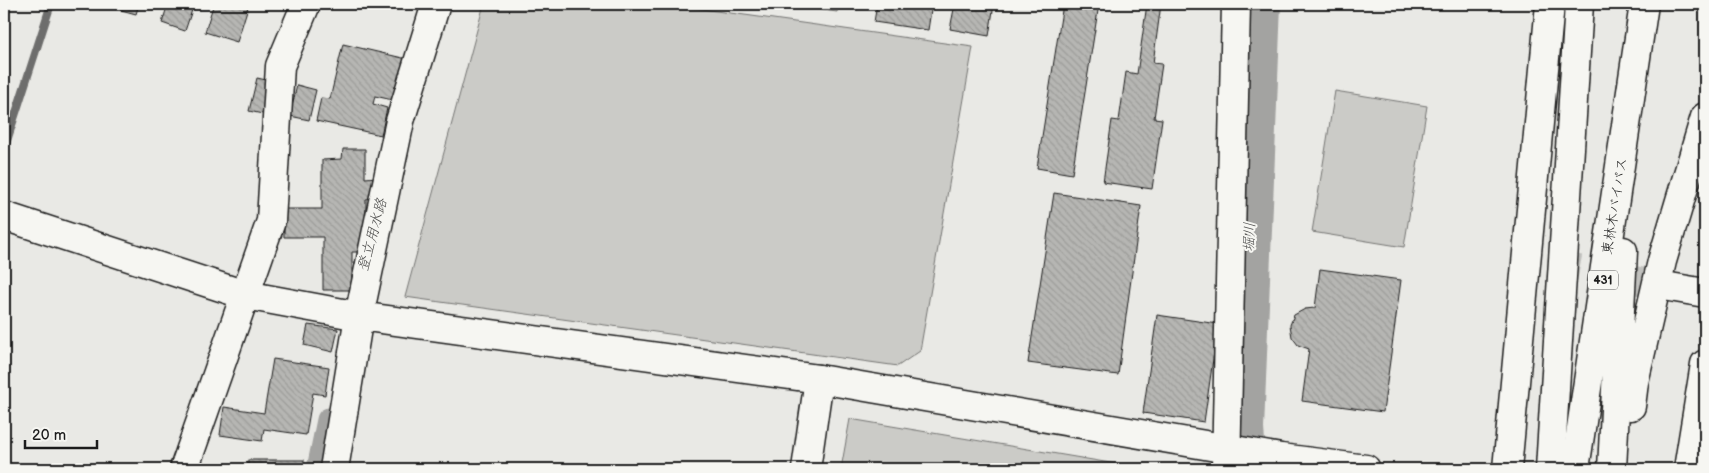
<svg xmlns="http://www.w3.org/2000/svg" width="1709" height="473" viewBox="0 0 1709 473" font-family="'Balsamiq Sans','Klee One',sans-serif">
	<defs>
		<pattern id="building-back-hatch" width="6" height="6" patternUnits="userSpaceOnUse" patternTransform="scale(1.25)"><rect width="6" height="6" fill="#b6b6b3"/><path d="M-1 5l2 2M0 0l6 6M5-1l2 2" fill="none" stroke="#9c9c99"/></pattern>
	</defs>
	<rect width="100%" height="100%" fill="#e9e9e5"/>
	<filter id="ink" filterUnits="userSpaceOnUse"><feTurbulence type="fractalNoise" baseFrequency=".02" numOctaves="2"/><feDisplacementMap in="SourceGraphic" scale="10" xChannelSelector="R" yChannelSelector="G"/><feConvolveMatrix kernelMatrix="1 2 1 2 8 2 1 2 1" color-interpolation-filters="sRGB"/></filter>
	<g filter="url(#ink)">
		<g fill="#cbcbc7" stroke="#747472">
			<path d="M484 4H666L973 47 920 351 898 366 405 297Z"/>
			<path d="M781 4H838L837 12Z"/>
			<path d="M1335 91 1427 106 1404 247 1312 232Z"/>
			<path d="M850 419 1146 469H841Z"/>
		</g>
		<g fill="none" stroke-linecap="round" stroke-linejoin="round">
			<path stroke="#6d6d6c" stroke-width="8" d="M4 150 51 4"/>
			<path stroke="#a3a3a1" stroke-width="25" d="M319 469 329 420"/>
			<path stroke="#a3a3a1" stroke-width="44" d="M1245 469 1242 429 1259 4"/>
		</g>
		<g fill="url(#building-back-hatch)" stroke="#1c1c1c">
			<path d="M99 4H139L136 14Z"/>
			<path d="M161 4H194L185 31 162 23 167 7Z"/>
			<path d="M210 4H243L248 7 237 42 205 32 213 6Z"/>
			<path d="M877 4H932L928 30 874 22Z"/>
			<path d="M955 4H994L989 36 950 29Z"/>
			<path d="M1063 4H1099L1072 174 1037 168Z"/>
			<path d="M1147 4H1161L1153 63 1162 64 1154 118 1162 119 1152 189 1103 182 1112 120 1119 121 1126 72 1137 74Z"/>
			<path d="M343 44 407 59 397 101 375 96 373 104 387 108 381 135 316 121 321 98 330 99Z"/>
			<path d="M257 78 275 82 267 115 249 111Z"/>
			<path d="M297 85 316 90 309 120 290 116Z"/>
			<path d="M343 149H365V178L378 177V198L366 199V252H352V290H323V237H284V209H322V160L342 159Z"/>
			<path d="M1054 193 1141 206 1118 375 1028 363Z"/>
			<path d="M1320 269 1401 280 1383 412 1302 401 1309 349 1298 345 1292 337 1290 325 1294 315 1305 309 1315 308Z"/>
			<path d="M1157 315 1218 324 1204 422 1143 413Z"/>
			<path d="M308 325 338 329 333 352 304 345Z"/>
			<path d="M273 359 329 367 325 395 313 393 306 435 264 429 262 441 220 435 224 407 264 413Z"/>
			<rect x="248" y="460" width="56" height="9"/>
		</g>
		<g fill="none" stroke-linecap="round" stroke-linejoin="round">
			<path stroke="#c0c0bd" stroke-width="28" stroke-dasharray="28 14" stroke-linecap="butt" d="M1552 264 1670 287"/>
			<g stroke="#1c1c1c" stroke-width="31">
				<g id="minor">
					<path d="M4 216 245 295 359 316 819 379 1281 458 1366 469"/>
					<path d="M1670 287 1705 293"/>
					<path d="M184 469 271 221 280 66 306 4"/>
					<path d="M334 469 359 316 400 121 436 4"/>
					<path d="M806 469 819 379"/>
					<path d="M1226 469 1236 4"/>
					<path d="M1507 469 1550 4"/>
					<path d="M1688 469 1705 364"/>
				</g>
			</g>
			<g stroke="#1c1c1c" stroke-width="31">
				<g id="highway">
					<path d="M1631 406 1634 382 1662 261 1705 117"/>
					<path d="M1550 469 1579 4"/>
					<path d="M1575 469 1644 4"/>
					<path d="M1612 469 1623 251"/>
				</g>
			</g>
			<use href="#minor" stroke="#f6f6f2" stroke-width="28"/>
			<use href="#highway" stroke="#f6f6f2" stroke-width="28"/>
		</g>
	</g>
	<g text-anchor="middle" stroke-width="4" stroke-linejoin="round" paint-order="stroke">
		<rect fill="#f6f6f2" stroke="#5d5d5c" stroke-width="1" x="1588" y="270.5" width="30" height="19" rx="4"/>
		<g font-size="12" font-weight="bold" fill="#1c1c1c">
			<text x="1603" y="284">431</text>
		</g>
		<g font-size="14" fill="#1c1c1c" stroke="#f6f6f2">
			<text transform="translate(1614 206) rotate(-81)" y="5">東林木バイパス</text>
		</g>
		<g font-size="15" font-style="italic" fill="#525251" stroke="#f6f6f2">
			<text transform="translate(372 235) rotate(-75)" y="5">登立用水路</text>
			<text transform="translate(1249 237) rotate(-88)" y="5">堀川</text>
		</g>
	</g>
	<rect width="1709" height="473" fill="none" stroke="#f6f6f2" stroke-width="20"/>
	<rect x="10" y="10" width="1689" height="453" fill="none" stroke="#1c1c1c" stroke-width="2" filter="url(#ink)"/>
	<path d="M25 440v8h72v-8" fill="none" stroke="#1c1c1c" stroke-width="2.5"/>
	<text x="32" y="440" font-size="15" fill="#1c1c1c" stroke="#f6f6f2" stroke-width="4" paint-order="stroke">20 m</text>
</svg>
